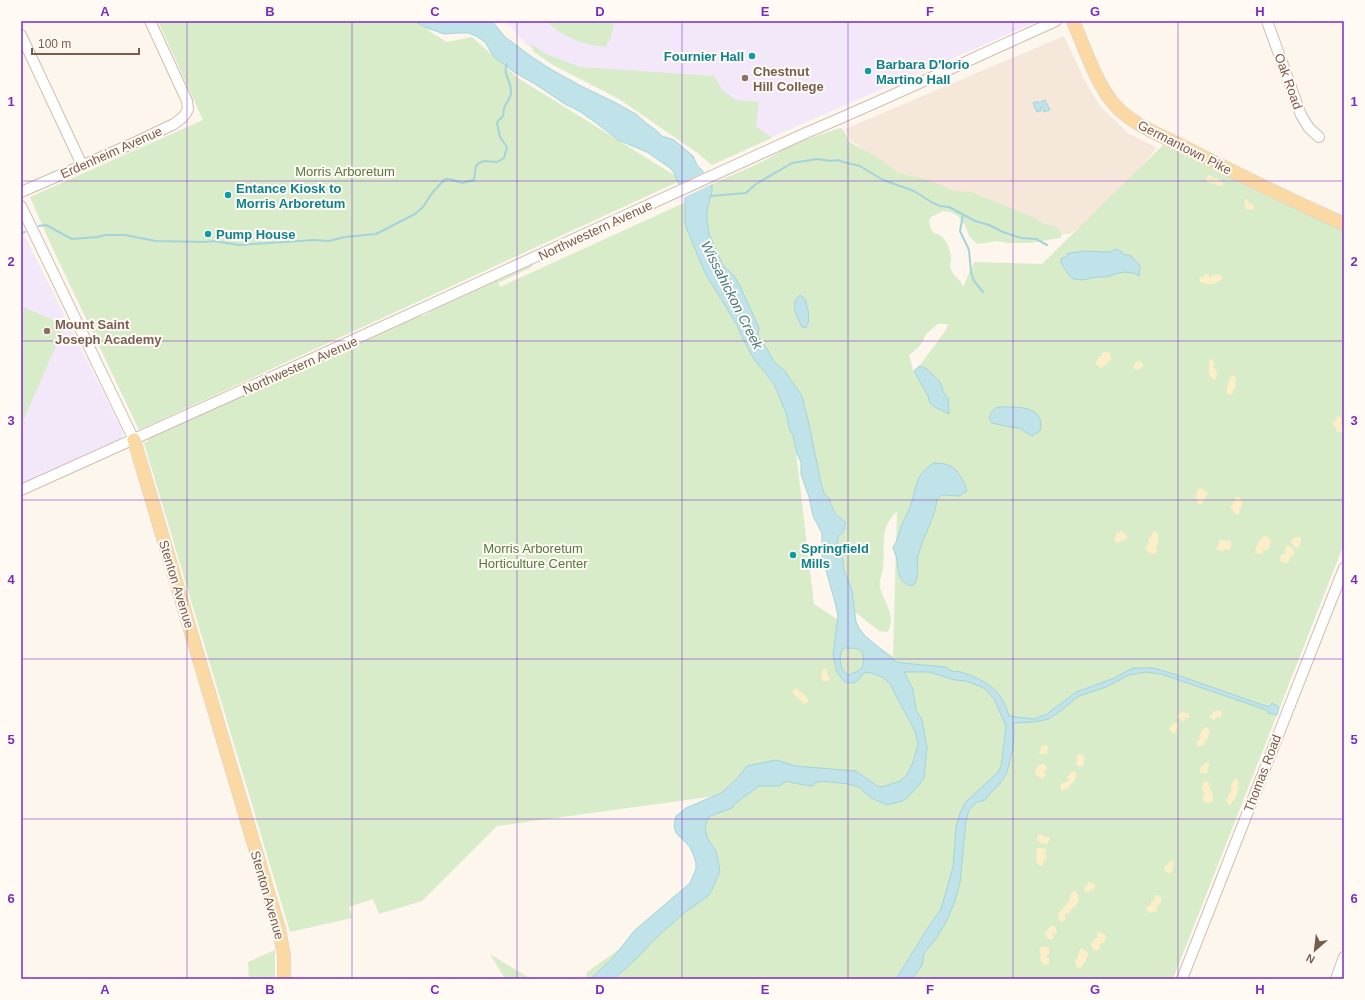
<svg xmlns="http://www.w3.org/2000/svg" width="1365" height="1000" viewBox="0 0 1365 1000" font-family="Arial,sans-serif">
	<rect width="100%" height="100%" fill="#fdf6ec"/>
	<path fill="#f5e8da" d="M1064 36 1085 81 1100 106 1128 133 1157 148 1104 211 1070 234 1036 233 897 173 850 140 845 129Z"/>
	<g fill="#f3e8fa">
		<path d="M505 21H1038L712 163 621 98 548 59 527 45Z"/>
		<path d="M21 229 123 432 121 440 21 485Z"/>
	</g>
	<g fill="#d8ecc9" fill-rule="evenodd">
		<path d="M158 21H418L432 33 447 42 472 37 518 78 682 180 139 430 51 245 30 197 203 120Z"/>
		<path d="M548 21H615L610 40 605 47C583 45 564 37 548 23Z"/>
		<path d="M530 43 546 54 580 67 714 76 723 91 736 100 759 102 756 126 772 138 712 165 699 154 619 99 553 65 534 52Z"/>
		<path d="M840 128 843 129 849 141 853 144 882 160 898 173 929 180 954 191 971 192 1018 211 1035 218 1044 224 1055 226 1060 230 1062 234 1060 238 1030 243H1007L998 241 977 244 969 236 966 227 958 216 950 212 943 211 931 217 929 220C932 240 937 229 945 240 948 245 951 252 951 258 951 262 949 265 951 270 954 277 962 280 963 287L974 262 1042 264 1163 145 1277 200 1344 231V544L1173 979H585L587 972 708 886 709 864 691 850 684 827 752 791 497 826 422 901 379 914 373 899 349 907 352 918 290 932 144 443 148 441V439L283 377 300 372 317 364 330 356 416 316C426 317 429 313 436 307L534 263 530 268 498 283 500 287 712 190V184L764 161 788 147 813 137ZM938 324H948L946 330 914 373 909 355 920 346 926 334ZM766 347 774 362 784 370 802 396 808 420 821 483 824 493 829 498 831 505 840 518 843 532 838 537 837 546 842 554 844 570 852 590 855 612 879 631 888 632C896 615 885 604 880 588 878 580 883 574 883 567 886 543 878 531 897 511L893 656 814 604 790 401Z"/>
		<path d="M21 306 65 325 21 426Z"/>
		<path d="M275 950V979H249L248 962Z"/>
		<path d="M490 954 531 979H505Z"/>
	</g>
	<g fill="#fcefc7">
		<path d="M1208 175 1212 176 1213 179 1216 178 1223 183V185L1218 186 1214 183 1212 184 1206 180Z"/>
		<path d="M1245 199H1247L1250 204 1254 205V209L1247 210 1245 208 1246 205 1244 204Z"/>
		<path d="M1205 274 1209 275 1210 279 1212 276 1219 274 1222 277V279C1215 285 1209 285 1200 282L1199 277H1203Z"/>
		<path d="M1105 352 1110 353 1111 358 1110 361 1106 363V365L1101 368 1096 364V361L1098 360 1099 356H1102V353Z"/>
		<path d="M1211 359 1215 363 1213 367C1218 371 1219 376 1214 380 1207 376 1209 369 1209 361Z"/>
		<path d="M1137 361 1142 362 1143 366 1138 370 1134 369 1133 367Z"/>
		<path d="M1231 376H1235L1237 380 1234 382 1236 386 1233 390V393L1230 395 1226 392 1229 380Z"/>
		<path d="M1338 415 1340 416 1342 421 1340 424 1344 427 1342 432H1337L1336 427 1333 425V422L1336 420Z"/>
		<path d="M1200 488 1203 489 1208 494 1205 497V500L1200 505C1195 501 1194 491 1200 488Z"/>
		<path d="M1236 497H1240C1243 502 1243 506 1239 510L1240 512 1238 515 1233 512V510L1230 507 1234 502Z"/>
		<path d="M1121 531 1126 534 1127 538 1124 541 1121 540V542L1117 543 1114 540V538L1116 536V534Z"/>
		<path d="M1154 531 1158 533C1159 538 1159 542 1156 546L1157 552 1154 554 1147 552 1146 546 1149 545 1148 541Z"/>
		<path d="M1264 536 1268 537 1271 540 1269 548 1266 551 1264 549H1263V553L1260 554 1255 553 1256 547 1258 545 1259 541Z"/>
		<path d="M1296 537H1300L1301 539 1299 547 1296 548 1290 541Z"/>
		<path d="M1221 540 1231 541V549L1229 550 1226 549 1223 551 1216 549 1219 544V541Z"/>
		<path d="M1287 545 1292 548 1295 554 1290 557 1288 563 1281 562 1280 556 1286 553 1285 549Z"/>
		<path d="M824 668 827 669V674L830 679 828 681H823C821 677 821 672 824 668Z"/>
		<path d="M796 688 807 697 808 702 804 704 792 692Z"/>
		<path d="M1219 710 1222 712 1221 717H1217L1214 720 1210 718 1209 717 1213 714V712Z"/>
		<path d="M1182 712 1188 713 1190 716 1188 718 1185 717V720L1183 722 1179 718 1178 719 1177 716Z"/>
		<path d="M1173 723 1176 724 1179 726 1176 729 1177 731 1174 734 1169 730Z"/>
		<path d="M1206 727 1208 728 1210 732 1208 735V739H1205V744L1202 746H1197V741L1200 740 1199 736 1204 728Z"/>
		<path d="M1046 745 1048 746 1047 754H1041L1039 753 1041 749V746Z"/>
		<path d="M1079 754 1083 755 1085 758 1083 761 1084 764 1081 767 1076 765V762L1078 760 1076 757Z"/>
		<path d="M1207 762 1210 765 1207 769 1208 773H1200V768Z"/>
		<path d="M1043 764 1046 766V770L1043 773 1046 775 1043 778 1038 777 1035 773C1036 768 1038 765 1043 764Z"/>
		<path d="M1073 771 1076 773 1077 776 1074 780V782L1069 786V789L1061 790 1060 787 1062 783 1069 781 1067 777 1071 772Z"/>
		<path d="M1236 778 1239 783 1237 785 1239 788 1235 799 1230 805 1226 802 1229 794 1231 793C1231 788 1231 781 1236 778Z"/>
		<path d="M1205 781 1209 783 1210 790 1212 791 1213 801 1209 803H1205L1203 800V796L1205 795 1202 789 1203 783Z"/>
		<path d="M1040 834 1044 836V838L1047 836 1050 838 1048 844 1041 843 1037 840V836Z"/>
		<path d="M1037 848H1043L1047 849 1046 853H1044L1045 855 1047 856 1046 861 1044 860 1043 865 1041 866C1034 863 1036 855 1037 848Z"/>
		<path d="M1172 861 1174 864 1172 867 1173 869 1170 874 1165 871 1164 868 1166 865 1168 866 1169 862Z"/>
		<path d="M1089 882 1095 885 1094 889 1092 891 1090 888 1089 892H1085L1084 888Z"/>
		<path d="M1074 891 1077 893 1079 900 1078 902 1077 903 1076 906 1071 909 1070 913 1065 914V920L1062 922 1057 918 1059 916 1058 914C1064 906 1070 903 1071 893Z"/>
		<path d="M1155 895H1158L1162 898C1161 903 1159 905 1156 907L1157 910 1156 912 1148 913 1146 907 1151 906V901H1155L1154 897Z"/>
		<path d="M1050 926H1055L1057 931 1056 934 1052 933 1054 937 1051 940 1047 938 1045 934Z"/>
		<path d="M1099 932 1104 934 1106 937 1104 943 1099 944 1100 948 1097 951 1094 950 1091 945 1094 939 1098 938 1097 935Z"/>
		<path d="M1041 947H1046L1049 948V954L1046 957 1049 959V963L1047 965 1043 964 1040 959 1041 955 1039 950Z"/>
		<path d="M1082 948 1088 953V956L1086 958V961L1083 963 1082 967 1079 968 1075 965 1076 962 1075 960 1078 957 1079 951Z"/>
	</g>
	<g fill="#bfe3e8" stroke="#a5d3da" fill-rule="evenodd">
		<path d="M415 21H492L505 37 532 57 552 70 583 87 616 103 636 114 646 123 657 131 662 136 674 140 693 156 697 165 708 177 712 184V191L707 210V220L709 234 723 265 735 277 740 286 759 328 758 336 761 341 766 347 774 362 784 370 802 396 808 420 821 483 824 493 829 498 831 505 836 514 846 523 843 532 838 537 837 546 842 554 844 570 852 590 856 622 859 628 864 635 895 661 902 663 945 667 954 672 958 671C984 680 1001 687 1009 716L1034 719 1047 714 1076 692 1112 679 1133 668H1153L1174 674 1269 707 1272 703 1279 707 1277 715 1268 713 1266 710 1249 704 1161 674 1145 672 1129 675 1106 687 1079 696 1059 712 1049 719 1034 722 1013 723 1014 731 1013 748 1007 772 1003 779 997 787 992 791 985 800 977 802 969 810 966 821 960 883 954 904 945 924 935 940 924 953 922 965 912 979H896L929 926 941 909 953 867 956 827 960 813 965 803 999 771 1001 766 1006 726 994 699 986 690 982 687 966 681 955 680 929 672H904L913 689 916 710 922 720 927 748 924 778 918 786 908 797 902 801 887 805 871 798 859 787 848 784 822 781 815 783 813 786H811L793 783 787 781 779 786H759L736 803 732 808 710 816 705 825 707 838 716 851 720 871 712 890 707 897 684 913 657 937 636 959 614 979H590L612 959 634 931 690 883 696 869V863L694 856 690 847 676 833 674 826 676 816 686 808 721 793 736 780 747 766 776 760 796 766 856 771 877 786 882 787 900 781 907 775 913 762 918 744 915 731 890 684 884 678 875 674 865 672 858 680 854 683H848L844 681 837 672 833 655 838 616 835 602 822 556V533L813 516 809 497 801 474V462L797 454 793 435 790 431 786 413 774 384 754 359 743 339 737 325 705 273 686 227 685 222V199L674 173 670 168 647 152 618 140 595 122 579 111 565 104 535 84 514 72 494 57 485 42 476 36 469 33H456L444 34 425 27ZM844 648C846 648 856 648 858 649 865 650 864 663 862 667L858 671 849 675C840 671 837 656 844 648Z"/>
		<path d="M1045 100 1050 110 1044 112 1042 107 1040 108 1041 111 1037 112 1033 103 1037 101 1038 103Z"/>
		<path d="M1116 249 1121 251 1124 255H1130L1140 266 1139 276 1133 273 1125 272 1118 273 1107 277H1096L1083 280 1073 279 1069 275 1061 263V259L1067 256V254L1082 251 1110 252Z"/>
		<path d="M800 295 805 299C808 309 811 319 806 328L802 327C797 316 789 305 800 295Z"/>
		<path d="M919 366 927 369 939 381 942 386 943 392 948 398 949 414 933 406 930 403 928 396 914 371Z"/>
		<path d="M999 407C1017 407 1046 405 1040 431L1032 436 1019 428 1010 427 992 423 989 418C991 412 993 408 999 407Z"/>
		<path d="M934 463C949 463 955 466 962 479 964 483 966 487 967 491L959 496 942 495 937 499C935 519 923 536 918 556 916 566 921 580 912 586 898 583 898 571 897 560 896 555 894 552 893 547 897 542 898 536 900 530 902 522 907 515 910 507 917 488 914 475 934 463Z"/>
	</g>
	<path fill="#fdf6ec" d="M706 172 714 183 683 198 678 185Z"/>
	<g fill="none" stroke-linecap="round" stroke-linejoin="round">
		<g stroke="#a5d3da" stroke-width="2">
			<path d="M710 196 746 193 756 184 792 163 817 159 831 161 838 160 843 162 860 166 883 180 914 191 933 203 940 206 949 207 975 221 989 225 1003 232 1021 238 1036 239 1047 245"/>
			<path d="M963 215 960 231 969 250 971 272 974 281 983 292"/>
			<path d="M39 226 46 225 72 239 98 237 105 235H125L156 241 206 242 214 241 239 245 314 240 329 241 345 237 376 234 415 214 423 207 432 193 445 179H450L462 183 474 180 476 166 479 163 484 161 497 162 504 158 507 147 500 137 497 123C498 120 501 119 503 116 504 113 503 109 505 106 507 101 511 98 511 92 512 82 502 74 507 64"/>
			<path d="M21 233 25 232"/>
		</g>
		<g stroke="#d1beb0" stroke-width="12">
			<g id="minor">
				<path d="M1267 21 1301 115 1309 128 1319 137"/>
				<path d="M21 35 82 165"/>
				<path d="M21 192 136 142 174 124 183 117 186 113 188 109 187 101 150 21"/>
				<path d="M21 206 134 440"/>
				<path d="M21 490 305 362 808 132C891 97 973 58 1056 21"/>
				<path d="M1182 979 1344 568"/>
				<path d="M1336 979 1344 957"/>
			</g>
		</g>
		<g stroke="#dad1cd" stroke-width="14">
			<g id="major">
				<path d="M1073 21C1084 46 1096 83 1113 103 1131 125 1163 136 1188 149 1239 175 1291 200 1344 224"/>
				<path d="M134 440 279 929 284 956V979"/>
			</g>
		</g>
		<use href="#minor" stroke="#fff" stroke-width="10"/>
		<use href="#major" stroke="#fbd9a5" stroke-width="13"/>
	</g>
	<path fill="none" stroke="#7b2cbf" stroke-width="1" stroke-opacity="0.55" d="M187 21V979M352 21V979M517 21V979M682 21V979M848 21V979M1013 21V979M1178 21V979M21 181H1344M21 341H1344M21 500H1344M21 659H1344M21 819H1344"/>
	<g fill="#0f9aa8" stroke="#fffaf3" stroke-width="1.5">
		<circle cx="752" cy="56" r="4"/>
		<circle cx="868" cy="71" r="4"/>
		<circle cx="228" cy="195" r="4"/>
		<circle cx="208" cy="234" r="4"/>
		<circle cx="793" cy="555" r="4"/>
	</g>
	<g fill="#8d6e63" stroke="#fffaf3" stroke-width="1.5">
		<circle cx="745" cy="78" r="4"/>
		<circle cx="47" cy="331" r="4"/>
	</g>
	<g text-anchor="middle" stroke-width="4" stroke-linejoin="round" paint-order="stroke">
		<g font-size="13" font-weight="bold" fill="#0d838f" stroke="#fffaf3" text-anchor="start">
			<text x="744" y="61" text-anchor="end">Fournier Hall</text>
			<text x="876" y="69">Barbara D'Iorio<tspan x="876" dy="15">Martino Hall</tspan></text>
			<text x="236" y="193">Entance Kiosk to<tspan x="236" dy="15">Morris Arboretum</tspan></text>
			<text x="216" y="239">Pump House</text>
			<text x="801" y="553">Springfield<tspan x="801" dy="15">Mills</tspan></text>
		</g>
		<g font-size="13" font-weight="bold" fill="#785e54" stroke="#fffaf3" text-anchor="start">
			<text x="753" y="76">Chestnut<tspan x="753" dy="15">Hill College</tspan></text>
			<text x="55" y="329">Mount Saint<tspan x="55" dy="15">Joseph Academy</tspan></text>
		</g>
		<g font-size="13" fill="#7a5c4d" stroke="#fffaf3">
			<text transform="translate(1289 81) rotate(70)" y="5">Oak Road</text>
			<text transform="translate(1185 147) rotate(27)" y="5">Germantown Pike</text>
			<text transform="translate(111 152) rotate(-24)" y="5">Erdenheim Avenue</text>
			<text transform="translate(595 230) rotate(-25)" y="5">Northwestern Avenue</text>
			<text transform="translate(300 365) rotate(-24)" y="5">Northwestern Avenue</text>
			<text transform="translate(177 584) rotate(73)" y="5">Stenton Avenue</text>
			<text transform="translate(1262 773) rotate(-69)" y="5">Thomas Road</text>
			<text transform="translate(268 895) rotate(74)" y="5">Stenton Avenue</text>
		</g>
		<g font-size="13" fill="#537a41" stroke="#fffaf3">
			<text x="345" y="176">Morris Arboretum</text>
			<text x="533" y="553">Morris Arboretum<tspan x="533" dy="15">Horticulture Center</tspan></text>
		</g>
		<g font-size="14" font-style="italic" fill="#437c86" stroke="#fffaf3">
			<text transform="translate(732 295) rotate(63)" y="5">Wissahickon Creek</text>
		</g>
	</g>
	<rect width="1365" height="1000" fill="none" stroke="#fffaf3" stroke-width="44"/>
	<g transform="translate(1315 950) rotate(208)" stroke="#fffaf3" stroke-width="3" paint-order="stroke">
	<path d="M0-3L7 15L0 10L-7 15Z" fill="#7a5c4d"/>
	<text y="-6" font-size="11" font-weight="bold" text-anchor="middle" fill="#7a5c4d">N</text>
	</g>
	<path d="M32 48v6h107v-6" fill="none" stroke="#7a5c4d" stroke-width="2"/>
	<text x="38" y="48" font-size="12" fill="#7a5c4d" stroke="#fffaf3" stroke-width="3" paint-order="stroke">100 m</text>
	<rect x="22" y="22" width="1321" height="956" fill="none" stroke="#7b2cbf" stroke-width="1.5"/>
	<g font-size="13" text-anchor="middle" font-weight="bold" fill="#7b2cbf">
		<text x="105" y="16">A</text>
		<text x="270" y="16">B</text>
		<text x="435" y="16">C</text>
		<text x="600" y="16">D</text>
		<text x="765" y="16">E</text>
		<text x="930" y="16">F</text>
		<text x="1095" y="16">G</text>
		<text x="1260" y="16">H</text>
		<text x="11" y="106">1</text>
		<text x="1354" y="106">1</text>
		<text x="11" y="266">2</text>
		<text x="1354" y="266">2</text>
		<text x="11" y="425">3</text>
		<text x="1354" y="425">3</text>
		<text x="11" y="584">4</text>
		<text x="1354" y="584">4</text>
		<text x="11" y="744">5</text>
		<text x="1354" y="744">5</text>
		<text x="11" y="903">6</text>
		<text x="1354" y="903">6</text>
		<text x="105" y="994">A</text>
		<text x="270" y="994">B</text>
		<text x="435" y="994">C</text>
		<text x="600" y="994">D</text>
		<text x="765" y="994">E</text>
		<text x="930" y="994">F</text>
		<text x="1095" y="994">G</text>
		<text x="1260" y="994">H</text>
	</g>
</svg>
